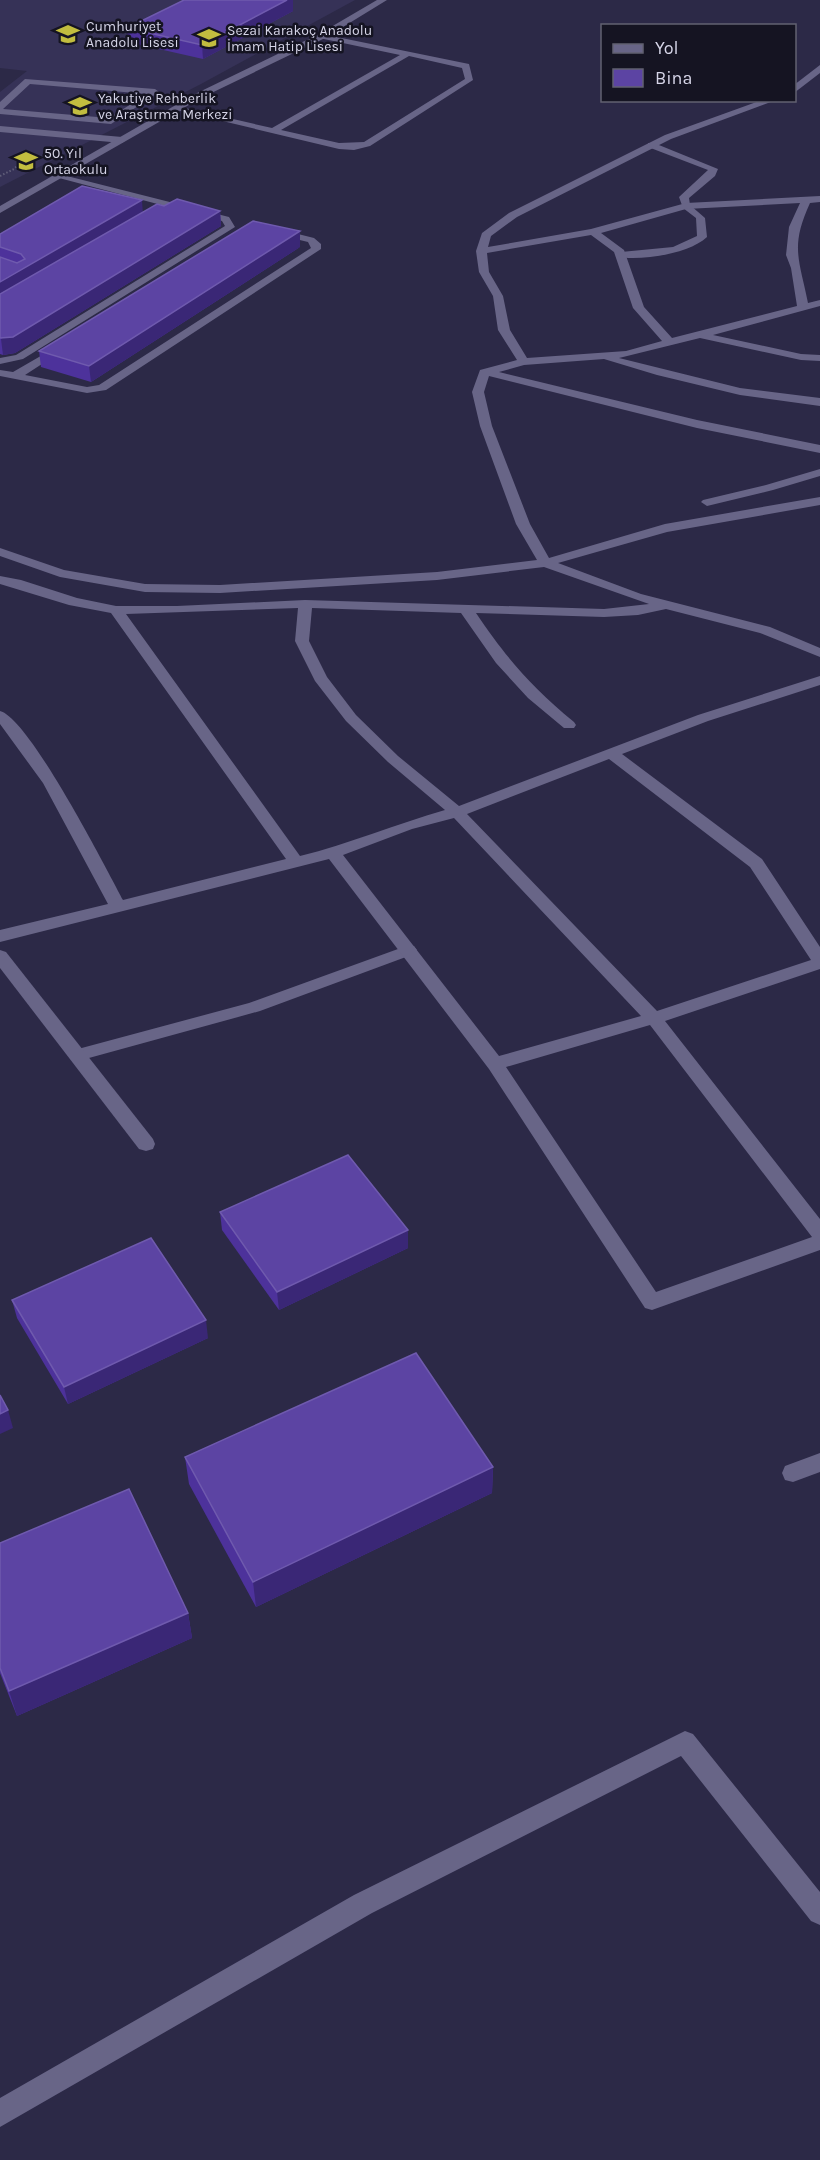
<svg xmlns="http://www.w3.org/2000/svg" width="820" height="2160" viewBox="0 0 820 2160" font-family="Karla,sans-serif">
	<rect width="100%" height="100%" fill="#2c2947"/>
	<path fill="#363257" d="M0 0H355L201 84 0 187V92L27 71 0 68Z"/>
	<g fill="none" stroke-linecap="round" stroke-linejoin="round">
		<path stroke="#5f5d78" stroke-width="2" stroke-dasharray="1.5 2" stroke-linecap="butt" d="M0 176 14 169 30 153"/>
		<g fill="#686587" fill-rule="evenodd">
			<path d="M322 34 469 64 473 80 370 146 354 150 339 149 172 109 176 106 272 128 400 55 319 38 318 36ZM409 56 462 68 465 79 364 142 339 143 281 130Z"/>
			<path d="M25 79 155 89 159 92 111 124 0 114V102ZM30 84 147 94 109 118 3 109Z"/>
			<path d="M0 126 122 137 126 140 122 143 0 132Z"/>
			<path d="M648 143H654L718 169 715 176 689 198 690 205 705 218 707 237C689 254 641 261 618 257L616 255 621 252 673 247 697 236 696 218 683 208 679 197 708 170 648 147Z"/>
			<path d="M59 174 229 217 235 227 23 359 0 364V358L16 355 225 226 222 221 59 178Z"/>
			<path d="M278 229 314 238 321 244V249L106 390 87 393 0 376V370L13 372 58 346 62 347V351L25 375 87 387 99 385 311 248 308 242 275 234 273 232Z"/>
			<path d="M820 469V476L773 490 707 506 701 502 703 500 766 485Z"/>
			<path d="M409 945 414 946 417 950 414 954 260 1011 78 1061 72 1059 70 1055 72 1051 78 1049 249 1003Z"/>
		</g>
		<g fill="#686587" fill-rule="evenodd">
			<path d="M820 65V73L794 93V85Z"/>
			<path d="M762 100H776L671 139 517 217 491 236 488 247 591 229 686 203 820 196V202L810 203C790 247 799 258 808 303L820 300V306L713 335 801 354 820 355V361L801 360 700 338 619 358 740 388 820 398V406L740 395 657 375 604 359 524 365 499 372 697 420 820 445V453L697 428 489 376 484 392 492 426 530 524 549 558 665 524 820 497V505L667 532 558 563 641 594 770 627 820 648V657L760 633 666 609 638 615 604 617 476 613C507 659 531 686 574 722L576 725 574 728H564L528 698 496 663 461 613 312 608 309 641 327 677 356 715 398 756 459 806 698 715 820 676V685L708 721 622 754 762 859 820 947V969L665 1021 820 1219V1250L652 1310 645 1308 489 1069 329 859 0 942V930L108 904 43 783 0 724V711C29 718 106 868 123 900L286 859 111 613 69 605 0 584V576L21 580 77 598 116 606H177L305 600 604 609 649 604 544 567 437 580 220 593 145 592 60 577 0 556V548L64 570 145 584 220 585 437 572 537 560 516 524 480 426 472 392 480 370 517 360 498 330 493 296 479 272 476 251 482 233 509 213 665 135ZM800 203 789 227 786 255 791 268 797 306 672 338 644 307 624 250 601 233 686 209ZM591 235 614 252 633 308 662 341 626 351 527 358 510 330 503 296 489 272 487 253ZM298 608 295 641 315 681 346 721 388 762 445 810C396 824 349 844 300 856L126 614ZM609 759 750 867 811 960 657 1011 467 814ZM454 818 641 1016 499 1056 343 855 412 829ZM650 1025 812 1237 656 1292 506 1067Z"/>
			<path d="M0 950 6 952 153 1139 155 1144 153 1149 146 1151 139 1149 0 968Z"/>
			<path d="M820 1453V1472L793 1482 785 1480 782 1473 785 1466Z"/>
			<path d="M685 1731 693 1734 820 1892V1925L811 1921 681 1756 372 1913 0 2127V2098L354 1895Z"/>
		</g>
		<path fill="#686587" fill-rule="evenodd" d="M377 0H387L325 38 201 98 0 213V206L195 94 319 34Z"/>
	</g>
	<g fill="#4d329b">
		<path d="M184 0H293V11L203 59 128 42 127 28Z"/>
		<path d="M164 206 220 211 221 226 15 353 3 355 0 354V234L143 212Z"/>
		<path d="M300 247 91 382 41 367 39 351Z"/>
		<path d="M220 1212 408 1248 279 1310 222 1230Z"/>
		<path d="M12 1300 208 1338 68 1404 17 1318Z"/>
		<path d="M185 1457 493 1467 492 1493 256 1607 189 1484Z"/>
		<path d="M0 1543 188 1613 192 1638 17 1716 0 1673Z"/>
	</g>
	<g fill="#3a2776">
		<path d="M287 0H293V11L203 59 202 45Z"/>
		<path d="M142 200 143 215 0 299V282Z"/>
		<path d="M220 211 221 226 15 353 3 355 1 339Z"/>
		<path d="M300 231V247L91 382 89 366Z"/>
		<path d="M408 1230V1248L279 1310 277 1292Z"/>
		<path d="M206 1320 208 1338 68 1404 64 1387Z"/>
		<path d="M8 1410 13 1428 0 1434V1414Z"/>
		<path d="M493 1467 492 1493 256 1607 253 1582Z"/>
		<path d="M188 1613 192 1638 17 1716 9 1691Z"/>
	</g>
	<g fill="#5c44a3" stroke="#6f5aae" stroke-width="1.5">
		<path d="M184 0H287L202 45 127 28Z"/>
		<path d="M82 186 142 200 0 282V257L17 263 25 259 21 254 0 247V234Z"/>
		<path d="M177 199 220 211 13 337 0 338V294L157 204 164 206Z"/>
		<path d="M253 221 300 231 89 366 39 351Z"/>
		<path d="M348 1155 408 1230 277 1292 220 1212Z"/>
		<path d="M151 1238 206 1320 64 1387 12 1300Z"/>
		<path d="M416 1353 493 1467 253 1582 185 1457Z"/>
		<path d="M0 1395 8 1410 0 1414Z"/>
		<path d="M129 1489 188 1613 9 1691 0 1668V1543Z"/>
	</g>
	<defs>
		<g id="school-bare" transform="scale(1.8)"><path d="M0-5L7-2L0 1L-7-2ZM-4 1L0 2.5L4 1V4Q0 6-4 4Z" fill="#c2bd3f" stroke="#151422" stroke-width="2.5" paint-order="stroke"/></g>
	</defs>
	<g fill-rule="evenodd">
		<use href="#school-bare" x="68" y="34"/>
		<use href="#school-bare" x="209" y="38"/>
		<use href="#school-bare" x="80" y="106"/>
		<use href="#school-bare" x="26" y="161"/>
	</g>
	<g text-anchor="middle" stroke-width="5" stroke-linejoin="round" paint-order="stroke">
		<g font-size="14" fill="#d6d5e8" stroke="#151422" text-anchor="start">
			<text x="86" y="31">Cumhuriyet<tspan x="86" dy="16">Anadolu Lisesi</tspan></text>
			<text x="227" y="35">Sezai Karakoç Anadolu<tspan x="227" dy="16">İmam Hatip Lisesi</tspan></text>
			<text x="98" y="103">Yakutiye Rehberlik<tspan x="98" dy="16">ve Araştırma Merkezi</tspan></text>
			<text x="44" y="158">50. Yıl<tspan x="44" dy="16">Ortaokulu</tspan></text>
		</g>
	</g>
	<rect x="601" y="24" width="195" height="78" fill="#151422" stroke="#626171" stroke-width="1.5"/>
	<rect x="613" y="44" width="30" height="9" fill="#686587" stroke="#626171" stroke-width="1.5"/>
	<text x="655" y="54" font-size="18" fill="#d6d5e8">Yol</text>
	<rect x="613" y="69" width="30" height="18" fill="#5c44a3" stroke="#626171" stroke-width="1.5"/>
	<text x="655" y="84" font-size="18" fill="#d6d5e8">Bina</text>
</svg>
